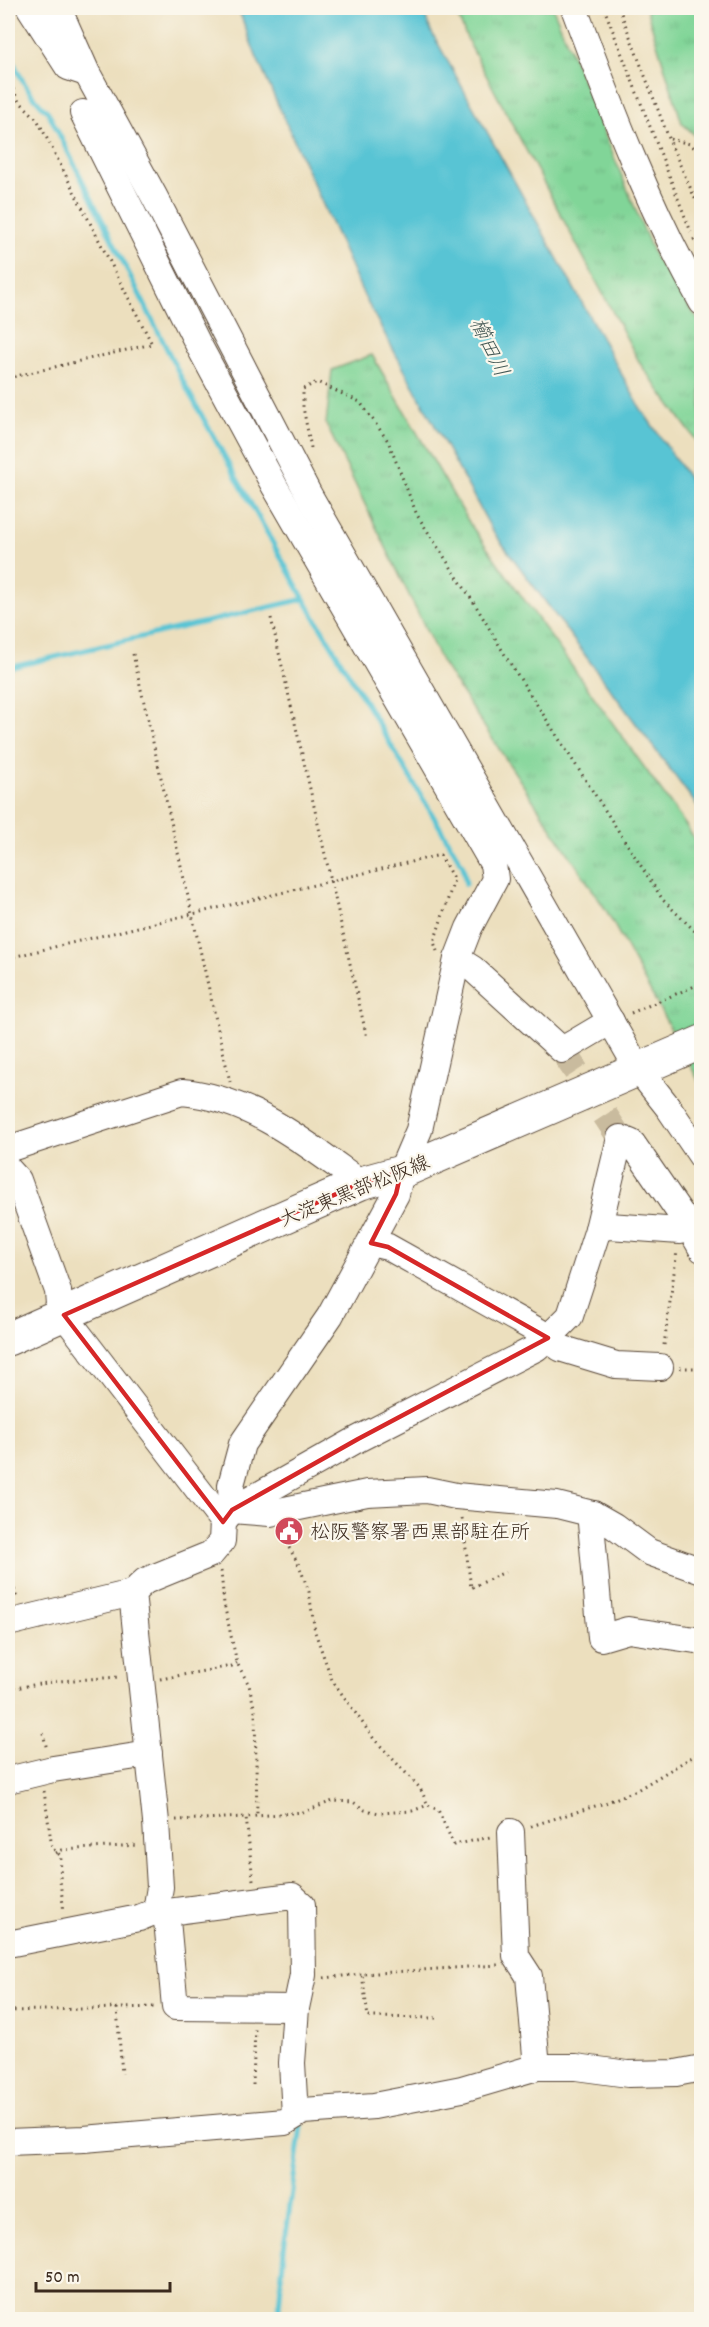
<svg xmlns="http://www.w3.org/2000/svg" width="709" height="2327" viewBox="0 0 709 2327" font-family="Dekko,'Klee One',sans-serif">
	<defs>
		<pattern id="grass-tufts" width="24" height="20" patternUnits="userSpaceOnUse" patternTransform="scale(1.5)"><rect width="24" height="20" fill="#81d598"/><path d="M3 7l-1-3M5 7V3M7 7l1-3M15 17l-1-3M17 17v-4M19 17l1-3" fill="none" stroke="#70b783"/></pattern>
	</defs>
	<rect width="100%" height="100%" fill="#fbf7ec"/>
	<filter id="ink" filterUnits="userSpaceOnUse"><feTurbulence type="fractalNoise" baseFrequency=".0167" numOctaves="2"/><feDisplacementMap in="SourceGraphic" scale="12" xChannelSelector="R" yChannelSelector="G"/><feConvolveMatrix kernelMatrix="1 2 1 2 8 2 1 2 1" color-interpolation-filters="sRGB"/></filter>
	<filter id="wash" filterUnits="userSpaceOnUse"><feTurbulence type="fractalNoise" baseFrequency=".008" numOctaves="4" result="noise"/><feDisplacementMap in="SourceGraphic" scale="24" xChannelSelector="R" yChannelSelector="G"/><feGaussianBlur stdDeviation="1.35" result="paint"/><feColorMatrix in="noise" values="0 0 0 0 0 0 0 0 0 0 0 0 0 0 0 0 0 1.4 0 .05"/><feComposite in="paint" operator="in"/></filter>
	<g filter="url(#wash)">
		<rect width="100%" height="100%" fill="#ecdfbe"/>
		<g fill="url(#grass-tufts)" stroke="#5e805b" stroke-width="1.5">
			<path d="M454 8H553L655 257 701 324V447L641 365 470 45Z"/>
			<path d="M646 8H701V141L682 123Z"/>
			<path d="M372 355 470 524 687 827 701 851V1085L606 910 442 663 326 424 332 370Z"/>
		</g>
		<path fill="#59c4d4" stroke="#4a7779" stroke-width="1.5" d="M238 8H422L431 31 641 409 701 496V811L492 530 365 298 256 56Z"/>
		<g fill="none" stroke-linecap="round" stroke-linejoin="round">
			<g stroke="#59c4d4" stroke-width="5">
				<path d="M8 50C19 76 27 92 48 112L187 389 304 599 463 866 466 884"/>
				<path d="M8 668 304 599"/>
				<path d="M278 2320 284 2249 301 2126"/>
			</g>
		</g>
	</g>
	<g filter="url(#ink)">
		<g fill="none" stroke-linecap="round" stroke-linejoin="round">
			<path stroke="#c9bb9e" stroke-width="26" stroke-dasharray="26 13" stroke-linecap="butt" d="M562 1050 620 1138"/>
			<g stroke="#564536" stroke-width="28">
				<g id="minor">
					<path d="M30 8 68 67 83 72"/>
					<path d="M58 8 87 73 154 196 309 495 638 1069 668 1107 702 1157"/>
					<path d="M574 8C611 108 649 208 702 302"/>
					<path d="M83 113 198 344 275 487 493 864 495 879 469 928 457 959 419 1130 401 1172 396 1194 330 1316 242 1444 231 1485 232 1510"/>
					<path d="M457 959 473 969 562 1050 611 1021"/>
					<path d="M8 1149 182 1092C251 1098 307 1144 361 1183"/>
					<path d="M8 1169 18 1180 58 1291 59 1305 64 1315 223 1522"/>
					<path d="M598 1229 609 1226 680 1231 689 1226"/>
					<path d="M371 1243 388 1247 538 1331 560 1348 616 1365 660 1367"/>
					<path d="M232 1510 270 1513 367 1493 427 1490 456 1496 557 1505 593 1514 614 1526 649 1552 702 1571"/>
					<path d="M593 1514 591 1523 601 1638 628 1630 702 1641"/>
					<path d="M132 1593 156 1822 160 1887 156 1911"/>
					<path d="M8 1623 132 1593 145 1581 211 1554 222 1541 223 1522 232 1510 358 1439 536 1348 548 1338 570 1316 598 1229 620 1138 632 1143 689 1226 702 1249"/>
					<path d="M8 1780 53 1769 149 1754"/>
					<path d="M511 1832 516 1956 529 1976 537 2067"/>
					<path d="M156 1911 167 1920 175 2007 296 2008"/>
					<path d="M8 1944 139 1918 156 1911 168 1912 292 1896 302 1905 303 1975 296 2008 292 2063 295 2115"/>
					<path d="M8 2142 84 2139 285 2122 303 2111 374 2106 462 2089 537 2067H576L628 2074 676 2073 702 2068"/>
				</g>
			</g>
			<g stroke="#564536" stroke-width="35">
				<path id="major" d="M8 1339 361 1183 401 1172 702 1042"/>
			</g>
			<g stroke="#564536" stroke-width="3" stroke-dasharray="1.5 4.5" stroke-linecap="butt">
				<path d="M604 8 691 232"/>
				<path d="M619 8 673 149 702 214"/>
				<path d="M8 78 18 100 37 119 152 344 8 378"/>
				<path d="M670 139 690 144 702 156"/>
				<path d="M693 240 702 235"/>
				<path d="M311 448 303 407V389L317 382 360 402 388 441 417 515 476 606 508 660 663 900 702 938"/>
				<path d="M271 618 367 1038"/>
				<path d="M133 654 230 1082"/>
				<path d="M8 958 440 855 454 880 434 942 437 951"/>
				<path d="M631 1013 702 983"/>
				<path d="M664 1345 677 1251"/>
				<path d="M680 1368H702"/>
				<path d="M462 1518 471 1588 505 1572"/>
				<path d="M280 1532 299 1565 309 1592 315 1632 332 1680 374 1739 420 1788 428 1805"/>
				<path d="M8 1566 17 1599"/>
				<path d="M221 1571 224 1604 237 1663 249 1685 255 1711 257 1816"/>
				<path d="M160 1679 232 1666 237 1663"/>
				<path d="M8 1689 59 1681 119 1677"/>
				<path d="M43 1733 47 1750"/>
				<path d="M44 1791 52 1848 61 1856 60 1881 64 1912"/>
				<path d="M176 1820 246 1817"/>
				<path d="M531 1826 605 1803 637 1790 702 1751"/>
				<path d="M56 1853 62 1850 138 1845"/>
				<path d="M253 1880 246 1817 303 1812 333 1801 353 1802 365 1810 379 1813 412 1811 428 1805 438 1810 454 1845 490 1837"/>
				<path d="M324 1978 362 1974"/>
				<path d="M117 2008 122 2074"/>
				<path d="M8 2011 156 2007"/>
				<path d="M436 2018 368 2017 362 1974 498 1965"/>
				<path d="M253 2085 255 2027"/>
			</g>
			<use href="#minor" stroke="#fff" stroke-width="26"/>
			<use href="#major" stroke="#fff" stroke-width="33"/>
		</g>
	</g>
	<path fill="none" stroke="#d62828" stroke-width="4.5" stroke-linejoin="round" d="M401 1172 396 1194 371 1243 388 1247 548 1338 358 1439 232 1510 223 1522 64 1315 361 1183Z"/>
	<defs>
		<g id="civic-disc" transform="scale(1.5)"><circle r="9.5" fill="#d1495b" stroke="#fbf7ec"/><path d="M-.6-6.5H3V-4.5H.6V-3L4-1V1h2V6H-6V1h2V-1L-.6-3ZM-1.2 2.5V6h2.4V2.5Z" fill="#fff"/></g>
	</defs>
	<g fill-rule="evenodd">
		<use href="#civic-disc" x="289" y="1531"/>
	</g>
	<g text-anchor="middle" stroke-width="4.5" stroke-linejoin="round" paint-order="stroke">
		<g font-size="20" fill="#3b2a1e" stroke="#fbf7ec">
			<text transform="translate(354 1190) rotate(-22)" y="7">大淀東黒部松阪線</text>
		</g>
		<g font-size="20" fill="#3b2a1e" stroke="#fbf7ec" text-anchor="start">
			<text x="310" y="1538">松阪警察署西黒部駐在所</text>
		</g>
		<g font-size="21" font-style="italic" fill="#445855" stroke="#fbf7ec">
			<text transform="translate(490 347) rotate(64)" y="7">櫛田川</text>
		</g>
	</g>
	<rect width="709" height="2327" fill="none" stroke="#fbf7ec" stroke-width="30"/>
	<path d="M36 2282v9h134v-9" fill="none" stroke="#3b2a1e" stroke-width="3"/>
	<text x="45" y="2282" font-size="18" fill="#3b2a1e" stroke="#fbf7ec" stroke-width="4.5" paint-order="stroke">50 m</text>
</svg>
